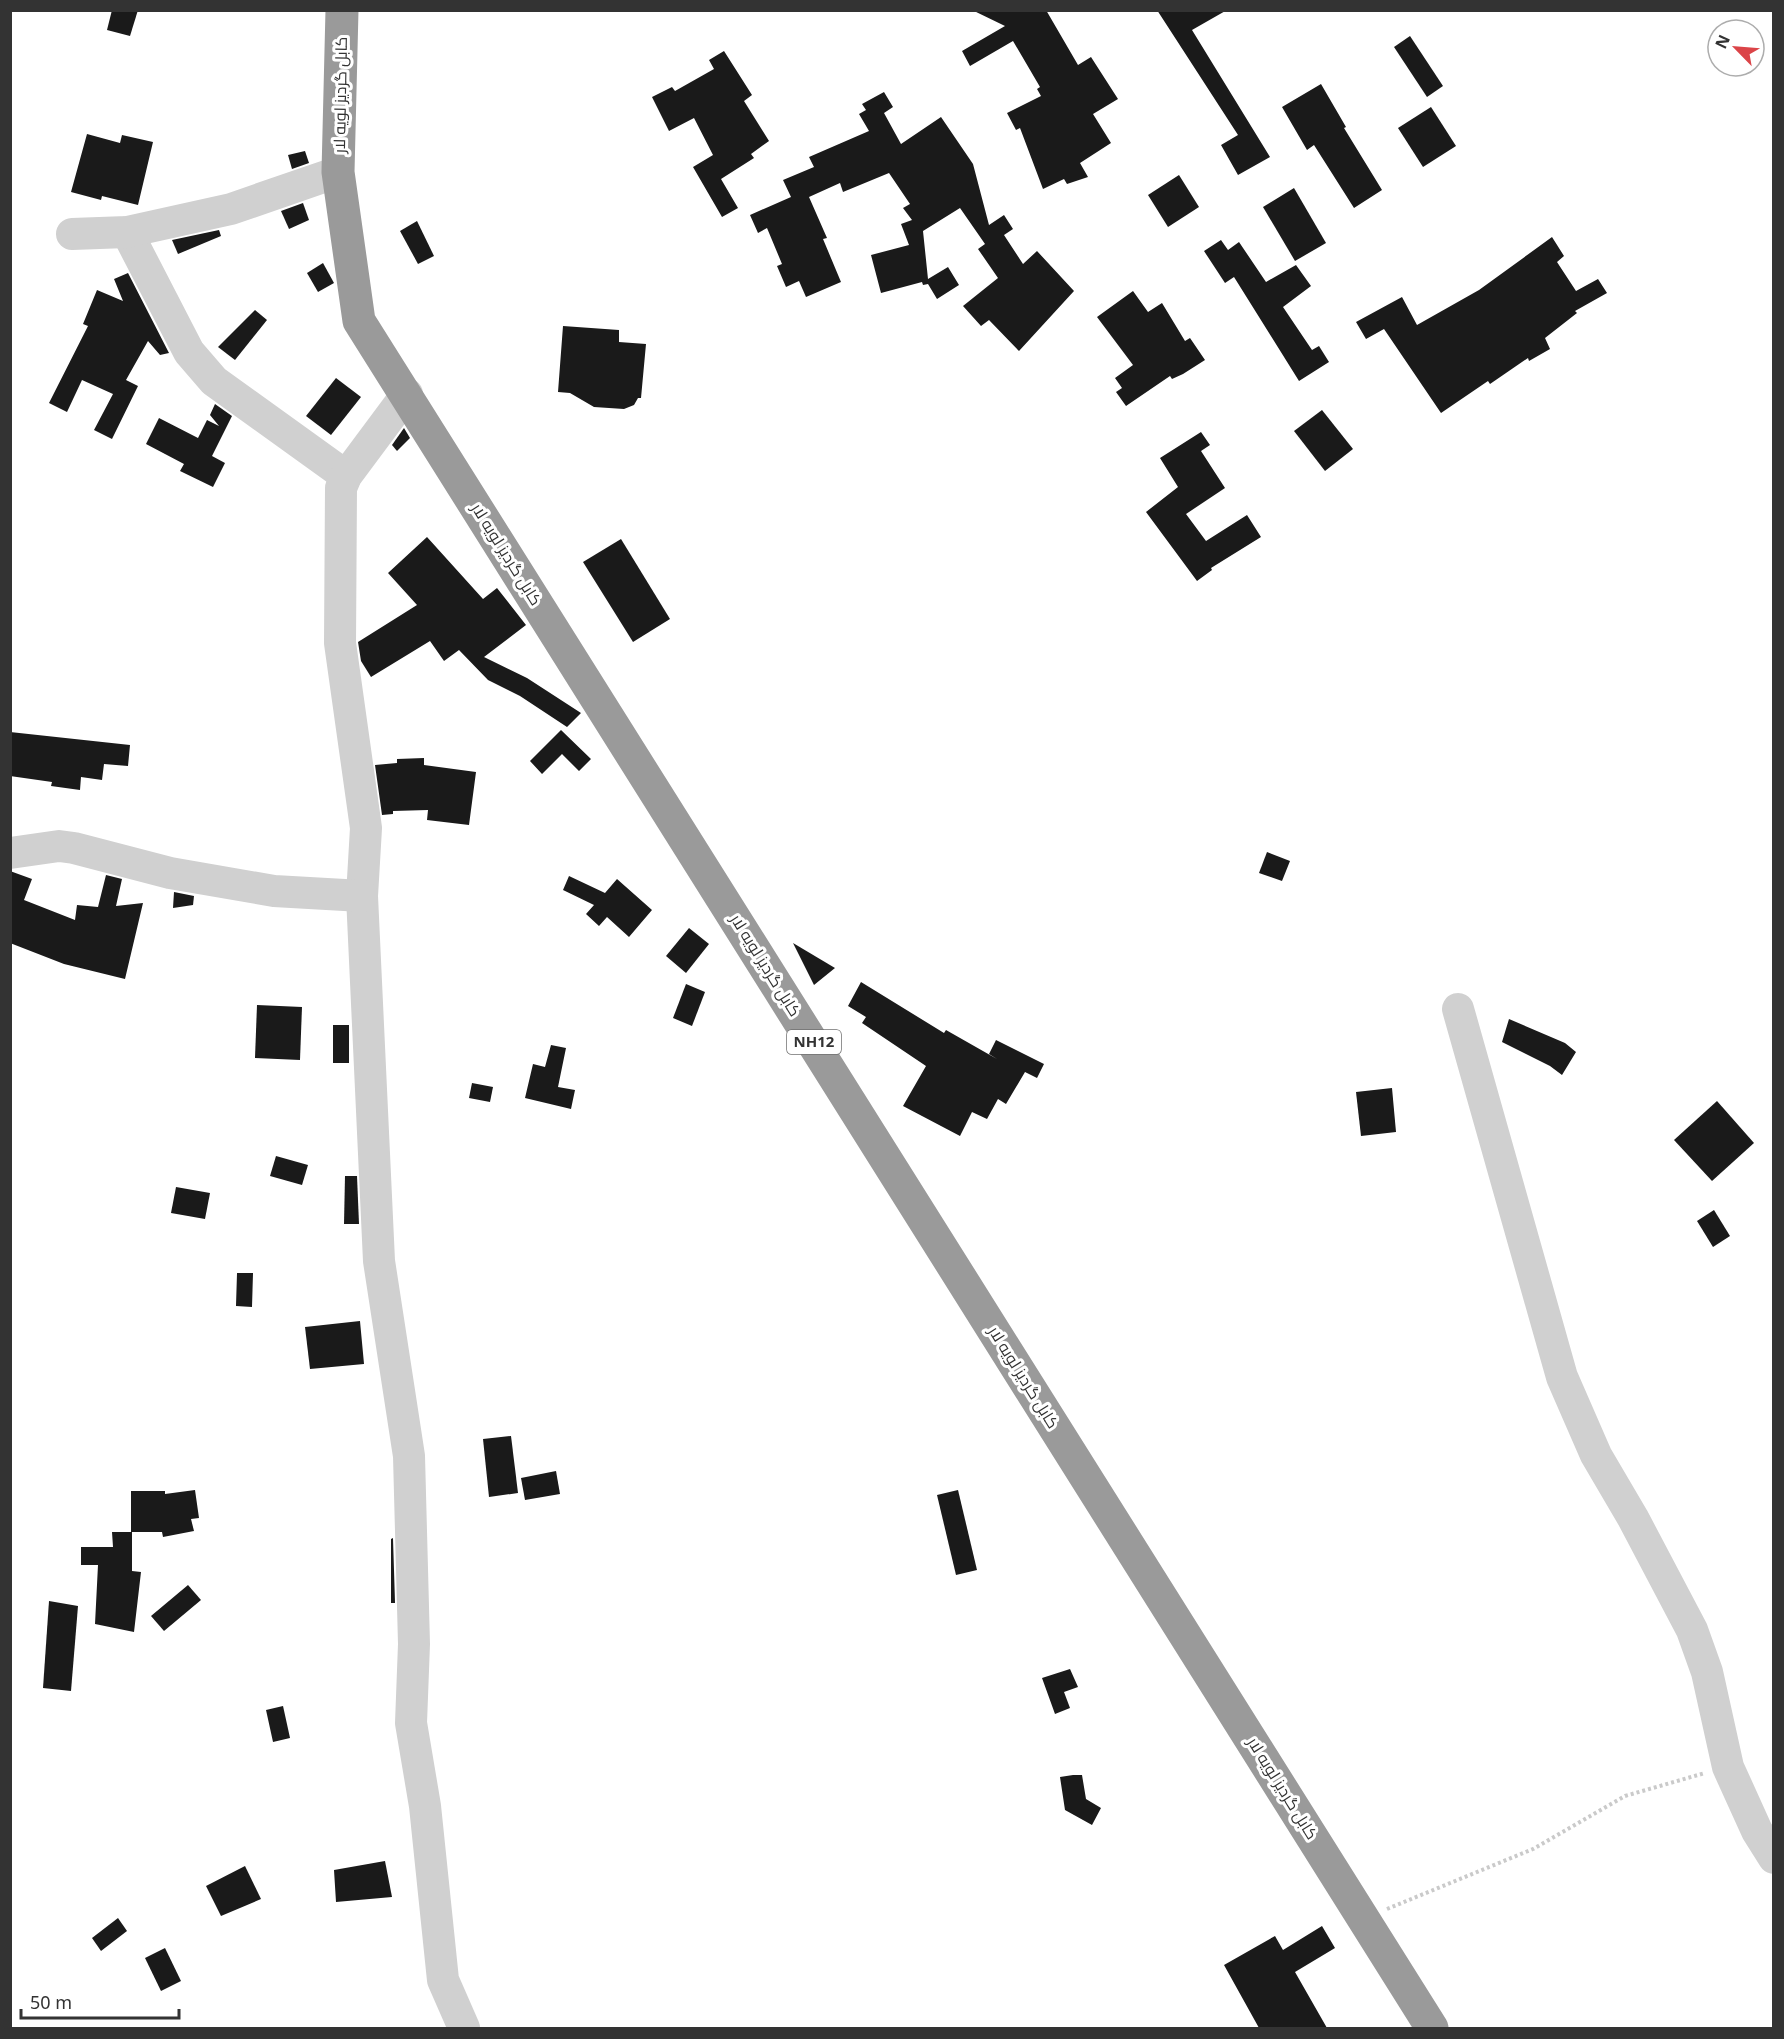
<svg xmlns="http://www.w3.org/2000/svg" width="1784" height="2039" viewBox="0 0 1784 2039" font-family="'Noto Sans',Cairo,sans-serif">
	<rect width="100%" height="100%" fill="#fff"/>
	<g fill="#1a1a1a">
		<path d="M112 10H138L130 36 107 30Z"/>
		<path d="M972 10H1046L1078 65 1091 57 1118 99 1093 114 1111 143 1080 163 1088 177 1067 184 1064 179 1043 189 1020 128 1016 130 1007 113 1041 96 1037 89 1040 87 1013 41 970 66 962 51 1005 26Z"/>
		<path d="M1157 10H1227L1192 30 1270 157 1238 175 1221 145 1238 135Z"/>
		<path d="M1410 36 1443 86 1427 97 1394 47Z"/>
		<path d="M724 51 752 95 744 101 769 141 751 154 754 158 721 179 738 208 722 217 693 167 713 155 694 118 669 131 652 97 672 87 675 91 714 69 709 60Z"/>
		<path d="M1321 84 1346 127 1344 128 1382 190 1354 208 1314 145 1307 150 1282 107Z"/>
		<path d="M884 92 893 107 884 113 901 144 941 117 973 164 989 225 1004 215 1013 229 1004 235 1023 264 1037 251 1074 291 1019 351 989 320 981 326 963 306 998 278 978 249 985 244 960 208 923 231 928 279 948 267 959 285 937 299 928 284 923 285 922 282 881 293 871 255 909 245 901 224 912 220 903 208 910 204 889 173 843 192 840 183 809 197 827 238 823 239 841 282 806 297 799 281 786 287 777 266 782 264 767 228 758 233 750 215 791 197 783 180 814 167 809 157 869 131 859 114 866 110 862 104Z"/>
		<path d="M1431 107 1456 146 1423 167 1398 128Z"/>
		<path d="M87 134 120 143 122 135 153 142 138 205 102 196 101 200 71 192Z"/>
		<path d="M305 151 309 163 292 169 288 155Z"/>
		<path d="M1179 175 1199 207 1168 227 1148 195Z"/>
		<path d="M1294 188 1326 243 1295 261 1263 207Z"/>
		<path d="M303 203 309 220 289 229 281 211Z"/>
		<path d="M417 221 434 256 418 264 400 231Z"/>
		<path d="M219 230 221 236 178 254 172 240Z"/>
		<path d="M1552 237 1564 256 1557 262 1576 291 1598 279 1607 293 1575 311 1577 313 1545 338 1550 349 1529 361 1528 358 1490 384 1488 381 1441 413 1384 329 1366 339 1356 322 1402 297 1417 325 1479 290Z"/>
		<path d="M1221 240 1228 250 1239 242 1266 282 1296 265 1311 286 1283 307 1312 350 1319 346 1329 362 1299 381 1234 277 1225 283 1204 251Z"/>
		<path d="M323 263 334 283 318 292 307 273Z"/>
		<path d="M128 273 169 353 160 355 148 341 126 380 138 386 112 439 94 430 113 394 82 380 67 412 49 403 88 326 83 324 97 290 123 301 114 279Z"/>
		<path d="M1133 291 1148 312 1162 303 1185 341 1190 338 1205 360 1183 374 1172 379 1170 376 1126 406 1116 392 1122 388 1115 378 1133 365 1097 317Z"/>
		<path d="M255 310 267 320 235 360 218 347Z"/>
		<path d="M563 326 619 330V342L646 344 641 398H638L634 405 624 409 594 407 570 393 558 392Z"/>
		<path d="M336 378 361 397 331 435 306 416Z"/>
		<path d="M215 404 232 416 212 456 225 463 213 487 180 471 184 464 146 444 159 418 198 438 207 420 219 426 210 415Z"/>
		<path d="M1322 410 1353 449 1325 471 1294 431Z"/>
		<path d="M404 428 410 438 397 451 392 445Z"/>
		<path d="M1201 432 1210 445 1201 451 1225 488 1186 514 1206 541 1247 515 1261 537 1211 568 1212 570 1197 581 1146 512 1178 487 1160 458Z"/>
		<path d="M427 537 483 599 497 588 526 625 484 657 527 678 581 713 567 727 520 696 488 680 459 650 444 661 430 641 371 677 361 661 358 642 417 605 388 573Z"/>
		<path d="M621 539 670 619 633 642 583 562Z"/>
		<path d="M561 730 591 759 579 771 562 754 542 774 530 761Z"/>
		<path d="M10 732 130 745 128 766 104 764 102 780 81 777 80 790 51 786 52 782 10 776Z"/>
		<path d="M424 758V765L476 772 469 825 427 820 428 810 393 811V814L382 815 375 765 397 763V759Z"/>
		<path d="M1267 852 1290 861 1282 881 1259 873Z"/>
		<path d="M10 871 32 879 24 900 75 920 77 905 98 907 106 875 122 879 116 906 143 903 125 979 64 964 10 943Z"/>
		<path d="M569 876 605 893 617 879 652 910 629 937 607 917 599 926 586 914 594 905 563 890Z"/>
		<path d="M174 892 194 896 193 905 173 908Z"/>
		<path d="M689 928 709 944 686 973 666 956Z"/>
		<path d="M793 943 835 968 814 985Z"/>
		<path d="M861 982 944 1033 946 1030 997 1059 989 1054 996 1040 1044 1064 1037 1078 1025 1072 1006 1104 998 1099 987 1119 972 1112 960 1136 903 1106 926 1066 862 1023 866 1017 848 1006Z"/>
		<path d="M686 984 705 992 692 1026 673 1018Z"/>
		<path d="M257 1005 302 1007 300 1060 255 1058Z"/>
		<path d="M1509 1019 1565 1043 1576 1052 1562 1075 1550 1066 1502 1042Z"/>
		<rect x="333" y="1025" width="16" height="38"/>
		<path d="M551 1045 566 1048 558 1087 575 1090 571 1109 525 1098 533 1064 545 1067Z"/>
		<path d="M472 1083 493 1087 490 1102 469 1098Z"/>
		<path d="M1392 1088 1396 1132 1361 1136 1356 1092Z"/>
		<path d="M1717 1101 1754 1143 1712 1181 1674 1140Z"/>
		<path d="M276 1156 308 1165 302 1185 270 1176Z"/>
		<path d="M345 1176H357L359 1224H344Z"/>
		<path d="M176 1187 210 1193 205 1219 171 1213Z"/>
		<path d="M1714 1210 1730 1236 1713 1247 1697 1221Z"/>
		<path d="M237 1273H253L252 1307 236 1306Z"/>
		<path d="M360 1321 364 1364 310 1369 305 1327Z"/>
		<path d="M511 1436 518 1493 489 1497 483 1439Z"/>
		<path d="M556 1471 560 1494 525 1500 521 1478Z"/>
		<path d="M195 1490 199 1518 191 1519 194 1531 163 1537 162 1532H132V1571L141 1572 134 1632 95 1624 98 1565H81V1547H113L112 1532H131V1491H165V1494Z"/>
		<path d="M958 1490 977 1570 956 1575 937 1495Z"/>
		<path d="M393 1538 395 1603H391V1539Z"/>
		<path d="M188 1585 201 1600 164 1631 151 1616Z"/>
		<path d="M49 1601 78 1606 71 1691 43 1688Z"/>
		<path d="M1070 1669 1078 1687 1064 1692 1070 1708 1055 1714 1042 1678Z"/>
		<path d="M283 1706 290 1738 273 1742 266 1710Z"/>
		<path d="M1073 1775H1082L1086 1799 1101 1808 1092 1825 1065 1810 1060 1777Z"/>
		<path d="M385 1861 392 1897 336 1902 334 1870Z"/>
		<path d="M245 1866 261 1899 221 1916 206 1886Z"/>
		<path d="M118 1918 127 1931 101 1951 92 1938Z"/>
		<path d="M1322 1926 1335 1948 1295 1972 1327 2028H1259L1224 1965 1275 1936 1283 1950Z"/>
		<path d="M165 1948 181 1981 161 1991 145 1958Z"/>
	</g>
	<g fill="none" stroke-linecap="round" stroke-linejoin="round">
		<path stroke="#cacaca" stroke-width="4" stroke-dasharray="3 3" stroke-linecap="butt" d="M1387 1909 1533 1849 1625 1796 1705 1773"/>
		<g stroke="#d0d0d0" stroke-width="32">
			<path d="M127 232 189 352 214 381 346 476"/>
			<path d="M72 234 127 232 231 209 338 172"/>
			<path d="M407 394 346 476 341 488 340 643 366 828 362 896 379 1261 409 1456 414 1644 411 1723 425 1806 443 1980 464 2028"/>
			<path d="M10 853 59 846 74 848 170 873 274 891 362 896"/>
			<path d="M1458 1009 1562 1377 1596 1455 1633 1518 1692 1630 1707 1672 1728 1767 1757 1831 1774 1858"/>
		</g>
		<path stroke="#9a9a9a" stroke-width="33" d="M342 10 338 172 359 321 1432 2028"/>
	</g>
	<g text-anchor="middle" stroke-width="6" stroke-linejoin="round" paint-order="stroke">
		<rect fill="#fff" stroke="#707070" stroke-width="1.5" x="787" y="1030" width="54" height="24" rx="4.5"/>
		<g font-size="15" font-weight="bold" fill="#333">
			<text x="814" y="1047">NH12</text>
		</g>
		<g font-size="16" fill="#333" stroke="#fff">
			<text transform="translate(340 95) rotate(-89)" y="6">کابل گردیز لویه لار</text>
			<text transform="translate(507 554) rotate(58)" y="6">کابل گردیز لویه لار</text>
			<text transform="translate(766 965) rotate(58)" y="6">کابل گردیز لویه لار</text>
			<text transform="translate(1024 1377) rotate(58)" y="6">کابل گردیز لویه لار</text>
			<text transform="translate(1283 1788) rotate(58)" y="6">کابل گردیز لویه لار</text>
		</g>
	</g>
	<rect width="1784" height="2039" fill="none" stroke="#333333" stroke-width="24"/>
	<g transform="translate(1736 48) rotate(295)"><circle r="28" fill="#ffffff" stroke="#adadad" stroke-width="1.5"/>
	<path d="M0-4.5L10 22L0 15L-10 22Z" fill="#db4448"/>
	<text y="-9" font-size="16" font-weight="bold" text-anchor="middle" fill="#333333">N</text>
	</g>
	<path d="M21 2009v9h158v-9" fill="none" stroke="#333333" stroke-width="3"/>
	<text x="30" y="2009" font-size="18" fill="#333333" stroke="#ffffff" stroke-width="4.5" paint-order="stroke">50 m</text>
</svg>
